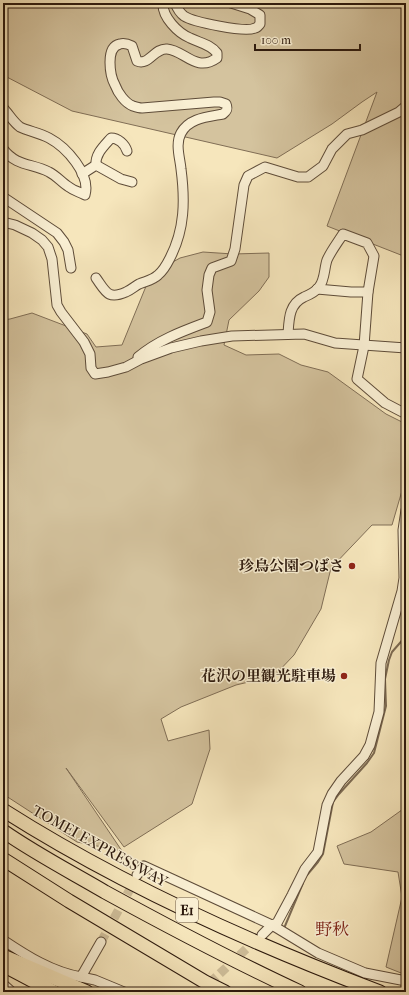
<svg xmlns="http://www.w3.org/2000/svg" width="409" height="995" viewBox="0 0 409 995" font-family="'IM FELL French Canon','Noto Serif JP',serif">
	<rect width="100%" height="100%" fill="#f6e6bc"/>
	<filter id="stains"><feTurbulence type="fractalNoise" baseFrequency=".005" numOctaves="4"/><feColorMatrix values="0 0 0 0 .2 0 0 0 0 .09 0 0 0 0 .02 0 0 0 .5 -.17"/></filter>
	<radialGradient id="worn" r=".72"><stop offset=".6" stop-color="#630" stop-opacity="0"/><stop offset="1" stop-color="#630" stop-opacity=".3"/></radialGradient>
	<g fill="#d4c39e" stroke="#806e56">
		<path d="M3 3H406V257L327 226 377 92 362 102 332 124 277 158 72 111 3 75Z"/>
		<path d="M203 252 233 254 269 253V277L259 291 229 320 224 345 246 355 279 354 301 365 328 372 386 414 406 424V477L392 525H372L331 568 321 609 294 655 274 676 236 685 181 707 161 719 168 741 209 730 210 749 192 804 124 847 66 768 122 851 77 842 3 794V320L10 319 32 313 87 334 96 347 122 345 151 274 180 258Z"/>
		<path d="M406 807V975L386 967 402 897 398 872 344 864 337 846 371 832Z"/>
	</g>
	<g fill="none" stroke-linecap="round" stroke-linejoin="round">
		<g stroke="#7c6a52" stroke-width="2">
			<path d="M307 875 318 862 323 854 333 802 339 794 367 763 374 753 386 706 385 679 389 660 392 652 406 636"/>
			<path d="M285 926 303 883"/>
		</g>
		<g stroke="#cebd99" stroke-width="9" stroke-dasharray="9 4.5" stroke-linecap="butt">
			<path d="M101 942 135 880"/>
			<path d="M200 992 258 938"/>
		</g>
		<g stroke="#5e4c39" stroke-width="11">
			<g id="minor">
				<path d="M175 3C177 8 180 13 184 16 193 22 246 33 255 28 257 28 258 26 260 24V15L250 9 231 3"/>
				<path d="M3 108C9 114 13 122 20 127 28 131 40 133 49 138 66 147 91 174 85 195 80 192 74 191 69 187 62 183 57 176 49 172 32 163 17 167 3 149"/>
				<path d="M96 165C95 154 104 146 111 138 118 138 125 144 127 151"/>
				<path d="M82 174 96 165 121 179 132 182"/>
				<path d="M3 197 57 233 64 242 68 250 71 268"/>
				<path d="M3 222 15 225 32 233 42 240 48 247 52 259 57 305 61 312 84 342 90 354 91 368 95 374 108 372 126 367 141 359 171 348 201 341 232 336 304 334 335 343 406 348"/>
				<path d="M96 278C106 292 108 300 126 292 131 290 135 286 139 284 146 281 153 280 158 275 163 271 167 264 170 258 185 229 185 200 181 169 180 158 175 144 181 133 189 118 207 117 223 114 227 111 228 109 226 104L220 102H214L142 108C139 108 136 107 133 106 125 103 118 93 115 85 110 76 105 47 120 44 124 43 128 44 132 46L137 61C149 66 154 48 167 49 184 50 196 73 217 58V53C210 44 200 43 190 38 178 33 162 17 163 3"/>
				<path d="M317 289 351 292H368"/>
				<path d="M288 334C289 319 289 304 304 297 309 295 316 291 319 287 325 280 324 269 327 260 331 251 338 242 343 234L367 243 374 256 368 292 364 346 357 379 385 403 406 414"/>
				<path d="M138 357C158 340 183 331 207 322L210 312 207 290 209 275 212 268 231 261 235 249 244 185 248 176 265 167 298 177H308L323 166 332 149 347 134 362 130 399 112 406 106"/>
				<path d="M137 875 144 866 272 925 277 923 292 895 305 869 318 852 327 805 332 794 341 781 364 756 370 745 379 712 381 663 402 591 404 578 403 530 406 510"/>
				<path d="M262 935 272 925 318 953 365 973 406 981"/>
				<path d="M3 940C27 956 52 972 81 977L101 942"/>
				<path d="M81 977 95 980 124 992"/>
				<path d="M3 984 12 992"/>
			</g>
		</g>
		<g stroke="#2c190d" stroke-width="15">
			<g id="highway">
				<path d="M3 810C121 885 250 943 380 992"/>
				<path d="M3 831C36 854 71 872 105 892 169 927 233 961 300 992"/>
				<path d="M3 859 69 901 205 982 225 992"/>
				<path d="M3 956 87 992"/>
				<path d="M3 965 54 992"/>
			</g>
		</g>
		<use href="#minor" stroke="#f9efd3" stroke-width="9"/>
		<use href="#highway" stroke="#f6e6bc" stroke-width="13"/>
	</g>
	<g fill="#8f2418" stroke="#f9efd3" stroke-width="1.5">
		<circle cx="352" cy="566" r="4"/>
		<circle cx="344" cy="676" r="4"/>
	</g>
	<g text-anchor="middle" stroke-width="3" stroke-linejoin="round" paint-order="stroke">
		<rect fill="#f9efd3" stroke="#6a5948" stroke-width="1" x="176" y="898" width="22" height="24" rx="3"/>
		<g font-size="14" font-weight="bold" fill="#2c190d">
			<text x="187" y="915">E1</text>
		</g>
		<g font-size="15" font-weight="bold" fill="#2c190d" stroke="#f9efd3" text-anchor="end">
			<text x="344" y="571">珍鳥公園つばさ</text>
			<text x="336" y="681">花沢の里観光駐車場</text>
		</g>
		<g font-size="15" fill="#2c190d" stroke="#f9efd3">
			<text transform="translate(100 846) rotate(29)" y="5">TOMEI EXPRESSWAY</text>
		</g>
		<g font-size="17" fill="#7a1f14" stroke="#f9efd3">
			<text x="332" y="935">野秋</text>
		</g>
	</g>
	<rect width="409" height="995" fill="none" stroke="#f6e6bc" stroke-width="16"/>
	<rect x="4" y="4" width="401" height="987" fill="none" stroke="#2c190d" stroke-width="2"/>
	<rect x="8" y="8" width="393" height="979" fill="none" stroke="#2c190d"/>
	<path d="M255 44v6h105v-6" fill="none" stroke="#2c190d" stroke-width="2"/>
	<text x="261" y="44" font-size="12" fill="#2c190d" stroke="#f9efd3" stroke-width="3" paint-order="stroke">100 m</text>
	<rect width="100%" height="100%" filter="url(#stains)"/>
	<rect width="100%" height="100%" fill="url(#worn)"/>
</svg>
